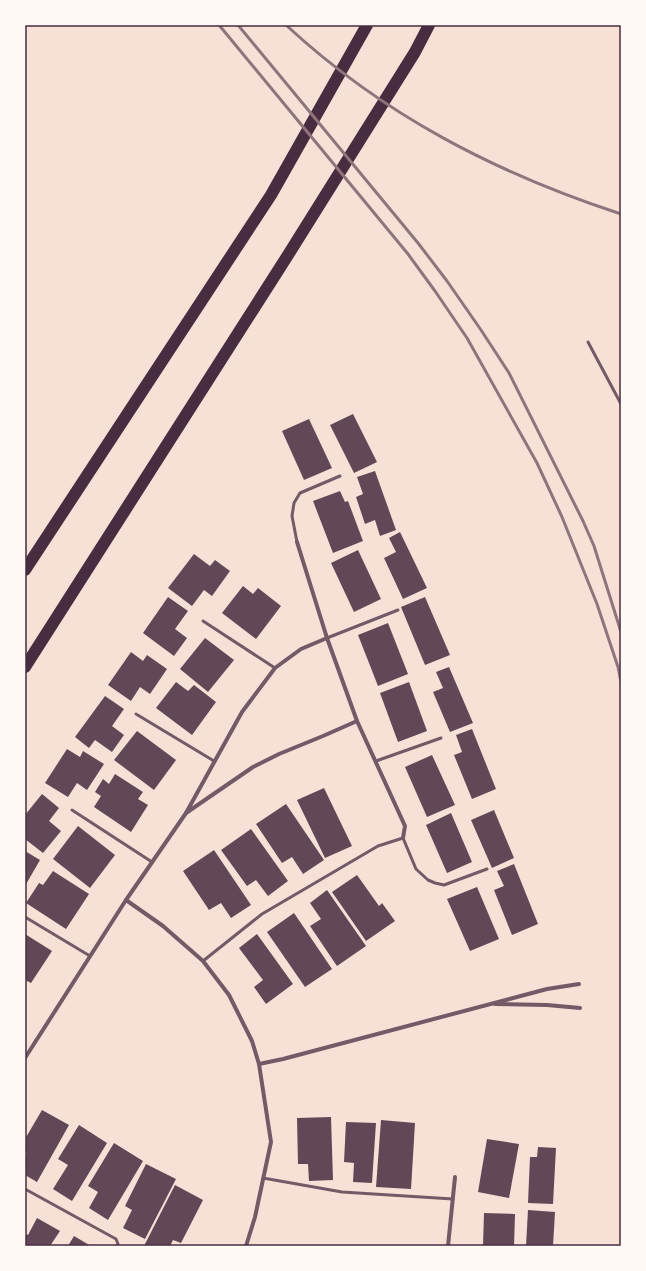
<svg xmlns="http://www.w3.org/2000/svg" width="646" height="1271" viewBox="0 0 646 1271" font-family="Roboto,sans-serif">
	<rect width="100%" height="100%" fill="#f7e1d7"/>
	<g fill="#644757">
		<path d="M353 414 377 462 354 473 330 425Z"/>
		<path d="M309 419 332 468 304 480 282 431Z"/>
		<path d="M375 471 396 530 380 536 375 520 365 524 356 497 363 494 357 477Z"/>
		<path d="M340 491 345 502 348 501 363 541 333 553 313 501Z"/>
		<path d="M400 532 427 588 403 599 384 558 396 552 389 538Z"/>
		<path d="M358 550 381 599 354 612 331 563Z"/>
		<path d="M194 554 210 566 215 560 230 571 212 596 204 590 192 606 168 588Z"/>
		<path d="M243 586 253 594 258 588 281 606 256 639 222 613Z"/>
		<path d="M168 597 188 611 175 629 187 638 174 656 143 633Z"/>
		<path d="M425 597 450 655 425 665 401 607Z"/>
		<path d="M388 623 408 674 378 686 358 635Z"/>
		<path d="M205 638 234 660 208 692 180 669Z"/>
		<path d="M131 652 143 661 147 655 167 669 150 694 140 687 131 701 108 685Z"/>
		<path d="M449 667 473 723 450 732 433 692 443 688 436 672Z"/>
		<path d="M176 682 188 691 194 685 216 702 192 735 156 708Z"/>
		<path d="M409 682 427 731 398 742 380 693Z"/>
		<path d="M105 696 124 709 112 726 124 735 112 752 95 740 89 748 75 737Z"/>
		<path d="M472 729 496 789 472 799 454 755 462 752 456 735Z"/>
		<path d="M137 731 176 760 154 790 114 760Z"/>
		<path d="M67 749 80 757 83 751 104 764 87 790 77 783 68 797 45 783Z"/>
		<path d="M432 755 455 805 427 817 405 767Z"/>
		<path d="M115 774 143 792 138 799 148 805 131 832 94 807 101 796 95 792 103 779 109 784Z"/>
		<path d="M324 788 352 846 325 858 297 800Z"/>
		<path d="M42 794 59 808 49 821 61 831 43 853 25 839V815Z"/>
		<path d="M286 804 324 860 303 874 292 857 282 863 256 824Z"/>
		<path d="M494 810 514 858 492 868 471 820Z"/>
		<path d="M451 813 472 862 447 873 426 825Z"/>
		<path d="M78 826 115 855 90 888 53 859Z"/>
		<path d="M251 829 288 881 268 896 256 880 247 886 221 850Z"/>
		<path d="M214 850 251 905 231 918 221 903 209 910 183 871Z"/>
		<path d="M25 851 40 860 25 886Z"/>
		<path d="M514 864 538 924 512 935 494 890 504 886 497 871Z"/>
		<path d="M53 871 89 894 66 929 26 903 39 883 43 885Z"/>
		<path d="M357 875 379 906 382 903 395 921 366 941 332 892Z"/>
		<path d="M477 887 499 939 470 951 447 899Z"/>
		<path d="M327 890 366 946 337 966 310 926 321 919 310 903Z"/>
		<path d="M294 913 332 969 305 987 267 932Z"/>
		<path d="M25 934 52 951 31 983 25 980Z"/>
		<path d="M257 934 293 984 266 1004 254 987 263 980 239 948Z"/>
		<path d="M42 1110 69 1125 37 1182 25 1175V1157L27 1153 25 1152V1139Z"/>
		<path d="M331 1117 333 1180 309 1181 308 1164H298L297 1118Z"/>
		<path d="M381 1120 415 1123 411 1189 376 1187Z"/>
		<path d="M346 1122 376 1123 372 1183 353 1182 354 1163 344 1162Z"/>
		<path d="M79 1125 107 1143 72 1201 53 1189 68 1165 58 1159Z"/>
		<path d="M487 1139 519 1144 509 1198 478 1192Z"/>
		<path d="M114 1143 143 1161 108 1220 89 1208 98 1192 88 1186Z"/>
		<path d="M538 1147 556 1148 553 1204 528 1203 530 1157H537Z"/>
		<path d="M146 1164 176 1179 145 1239 123 1228 132 1210 125 1206Z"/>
		<path d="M175 1185 203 1200 181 1243 173 1240 170 1246H144Z"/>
		<path d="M528 1210 555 1212 553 1246H526Z"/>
		<path d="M484 1213 515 1214 514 1246H483Z"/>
		<path d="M37 1218 60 1231 50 1246H25V1233L28 1235Z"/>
		<path d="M74 1236 91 1246H68Z"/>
	</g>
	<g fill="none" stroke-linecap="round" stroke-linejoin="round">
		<g stroke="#755966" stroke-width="3">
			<path d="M588 342 621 404"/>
			<path d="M297 542 292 516 294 503 300 493 340 476"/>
			<path d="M203 621 275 668"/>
			<path d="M327 638 398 610"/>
			<path d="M136 714 214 761"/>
			<path d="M376 761 441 738"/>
			<path d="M72 810 152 862"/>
			<path d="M25 917 90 956"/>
			<path d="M203 961 262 914 378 846 403 838 416 869 428 880 435 883 444 885 487 869"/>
			<path d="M263 1178 342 1192 453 1199"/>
			<path d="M25 1189 116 1239 118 1244 117 1246"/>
		</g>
		<g stroke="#755966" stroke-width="4">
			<path d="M297 542 327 638 357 721 405 826 403 838"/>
			<path d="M327 638 301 649 275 668 242 712 186 813 253 767 279 754 323 736 357 721"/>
			<path d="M126 900 163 926 203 961 229 995 252 1041 259 1064 271 1142 255 1217 246 1246"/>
			<path d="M495 1004 547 1005 580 1008"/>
			<path d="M25 1058 126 900 186 813"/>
			<path d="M259 1064 283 1059 547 989 579 984"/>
			<path d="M448 1246 455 1177"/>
		</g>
		<g stroke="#4a2c40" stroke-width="12">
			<path d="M25 570 271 195 367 25"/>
			<path d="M25 667 288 255 415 52 429 25"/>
		</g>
		<g stroke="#8f747c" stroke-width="3">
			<path d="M219 25 408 254 435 291 467 338 537 463 562 517 597 604 618 667 621 682"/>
			<path d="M238 25 418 243 447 281 481 330 509 373 583 521 594 546 621 632"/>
			<path d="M286 25C383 115 496 173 621 214"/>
		</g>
	</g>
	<rect width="646" height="1271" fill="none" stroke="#fffaf5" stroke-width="52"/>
	<rect x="26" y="26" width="594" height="1219" fill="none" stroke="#4a2c40" stroke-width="1.5"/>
</svg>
